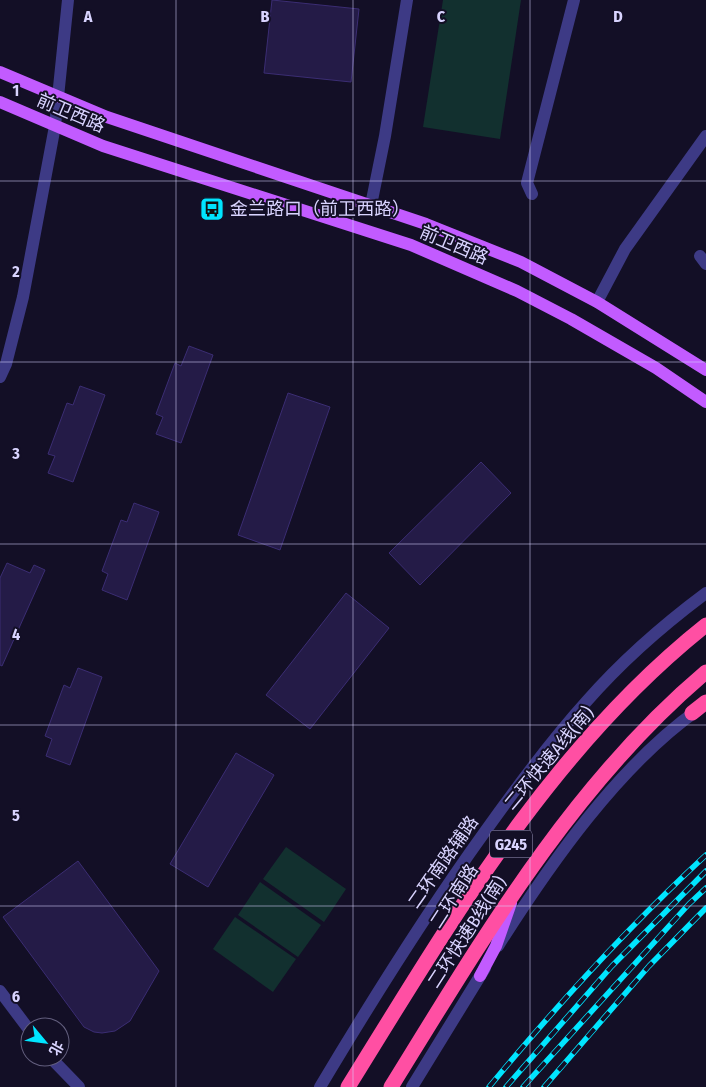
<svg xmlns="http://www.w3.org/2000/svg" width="706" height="1087" viewBox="0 0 706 1087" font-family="'Fira Sans Condensed','Noto Sans SC',sans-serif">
	<rect width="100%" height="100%" fill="#130f26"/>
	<g fill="#12302f">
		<path d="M443 0H521L500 139 423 127Z"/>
		<path d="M286 847 346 889 324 922 263 879Z"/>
		<path d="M260 882 321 925 298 957 238 915Z"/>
		<path d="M235 917 296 959 273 992 213 949Z"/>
	</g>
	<g fill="#241b47" stroke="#3b2d73">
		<path d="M272 0 359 9 351 82 264 73Z"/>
		<path d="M189 346 213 355 181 443 156 434 163 417 156 414 175 363 181 366Z"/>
		<path d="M80 386 105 395 73 482 48 473 55 456 48 454 67 403 73 405Z"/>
		<path d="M288 393 330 407 280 550 238 535Z"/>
		<path d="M481 462 511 493 420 585 389 553Z"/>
		<path d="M134 503 159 512 127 600 102 590 108 574 102 571 121 520 127 522Z"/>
		<path d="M7 563 30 573 34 565 45 570 2 666 0 665V578Z"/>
		<path d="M346 593 389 628 310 729 266 695Z"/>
		<path d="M78 668 102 677 70 765 46 756 52 739 45 736 64 685 70 688Z"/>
		<path d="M236 753 274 775 208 887 170 864Z"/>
		<path d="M78 861 159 971 130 1021 115 1031 102 1033 94 1032 84 1027 3 917Z"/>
	</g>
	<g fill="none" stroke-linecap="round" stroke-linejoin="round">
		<g stroke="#3d3a85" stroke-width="12">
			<path d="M532 194 527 183 574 0"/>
			<path d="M371 205 385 136 407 0"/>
			<path d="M700 256 706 264"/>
			<path d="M597 302 625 249 706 136"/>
			<path d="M0 377 6 364 23 297 55 126 68 0"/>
			<path d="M498 946C550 864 619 765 699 709"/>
			<path d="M0 991 30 1031"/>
			<path d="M50 1057 79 1087"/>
			<path d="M320 1087C372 1000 425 915 484 833 516 788 549 743 586 702 621 662 663 625 706 593"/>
			<path d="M412 1087 485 968"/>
		</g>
		<g stroke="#c25bff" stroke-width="12">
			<path d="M0 72 107 117 426 224 521 262 597 302 706 370"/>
			<path d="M0 102 103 146 411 245 517 291 571 319 656 368 706 402"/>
			<path d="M480 976 496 946 511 903"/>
		</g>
		<g stroke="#ff4fa3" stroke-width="15">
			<path d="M692 713 706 702"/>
			<path d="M348 1087C451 921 551 748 706 625"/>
		</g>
		<g stroke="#00e5ff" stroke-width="5.5">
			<g id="rail">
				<path d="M489 1087C557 1005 628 927 706 855"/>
				<path d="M506 1087 612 966 706 871"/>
				<path d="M523 1087 689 904 706 888"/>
				<path d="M544 1087 649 966 706 908"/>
			</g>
		</g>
		<use href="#rail" stroke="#130f26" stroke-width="4" stroke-dasharray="11" stroke-linecap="butt"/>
		<path stroke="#ff4fa3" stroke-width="15" d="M391 1087C482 940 572 785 706 672"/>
	</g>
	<path fill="none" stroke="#d9d4ff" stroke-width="1" stroke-opacity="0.55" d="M176 0V1087M353 0V1087M530 0V1087M0 181H706M0 362H706M0 544H706M0 725H706M0 906H706"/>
	<defs>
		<g id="bus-square" transform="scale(1.25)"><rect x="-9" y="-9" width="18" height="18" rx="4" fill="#00e5ff" stroke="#130f26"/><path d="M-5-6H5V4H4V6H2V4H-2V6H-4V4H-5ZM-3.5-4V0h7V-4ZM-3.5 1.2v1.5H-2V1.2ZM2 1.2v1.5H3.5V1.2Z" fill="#111"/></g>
	</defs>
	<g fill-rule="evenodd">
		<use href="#bus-square" x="212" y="209"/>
	</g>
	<g text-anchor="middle" stroke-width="4" stroke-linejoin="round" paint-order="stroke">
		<rect fill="#130f26" stroke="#9e99be" stroke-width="1" x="490" y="830.5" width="42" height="27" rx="4"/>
		<g font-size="16" font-weight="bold" fill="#d9d4ff">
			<text x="511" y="850">G245</text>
		</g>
		<g font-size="18" fill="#d9d4ff" stroke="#130f26">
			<text transform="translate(71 113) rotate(23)" y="6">前卫西路</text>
			<text transform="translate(454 245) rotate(23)" y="6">前卫西路</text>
			<text transform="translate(549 758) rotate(-50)" y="6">二环快速A线(南)</text>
			<text transform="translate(443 862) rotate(-55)" y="6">二环南路辅路</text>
			<text transform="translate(454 896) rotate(-57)" y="6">二环南路</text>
			<text transform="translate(467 932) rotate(-57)" y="6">二环快速B线(南)</text>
		</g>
		<g font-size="18" fill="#d9d4ff" stroke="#130f26" text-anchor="start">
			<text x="230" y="215">金兰路口（前卫西路）</text>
		</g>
	</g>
	<g font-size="16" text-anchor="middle" font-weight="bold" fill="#d9d4ff" stroke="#130f26" stroke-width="4" stroke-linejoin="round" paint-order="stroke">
		<text x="88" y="22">A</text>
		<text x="265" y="22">B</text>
		<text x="441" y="22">C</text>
		<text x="618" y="22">D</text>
		<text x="16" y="96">1</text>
		<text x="16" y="277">2</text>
		<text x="16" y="459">3</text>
		<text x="16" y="640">4</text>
		<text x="16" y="821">5</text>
		<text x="16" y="1002">6</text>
	</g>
	<g transform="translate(45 1042) rotate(119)"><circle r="24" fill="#130f26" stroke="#625e7d"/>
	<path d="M0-4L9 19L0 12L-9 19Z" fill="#00e5ff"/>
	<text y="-8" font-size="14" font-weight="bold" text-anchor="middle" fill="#d9d4ff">北</text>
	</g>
</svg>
